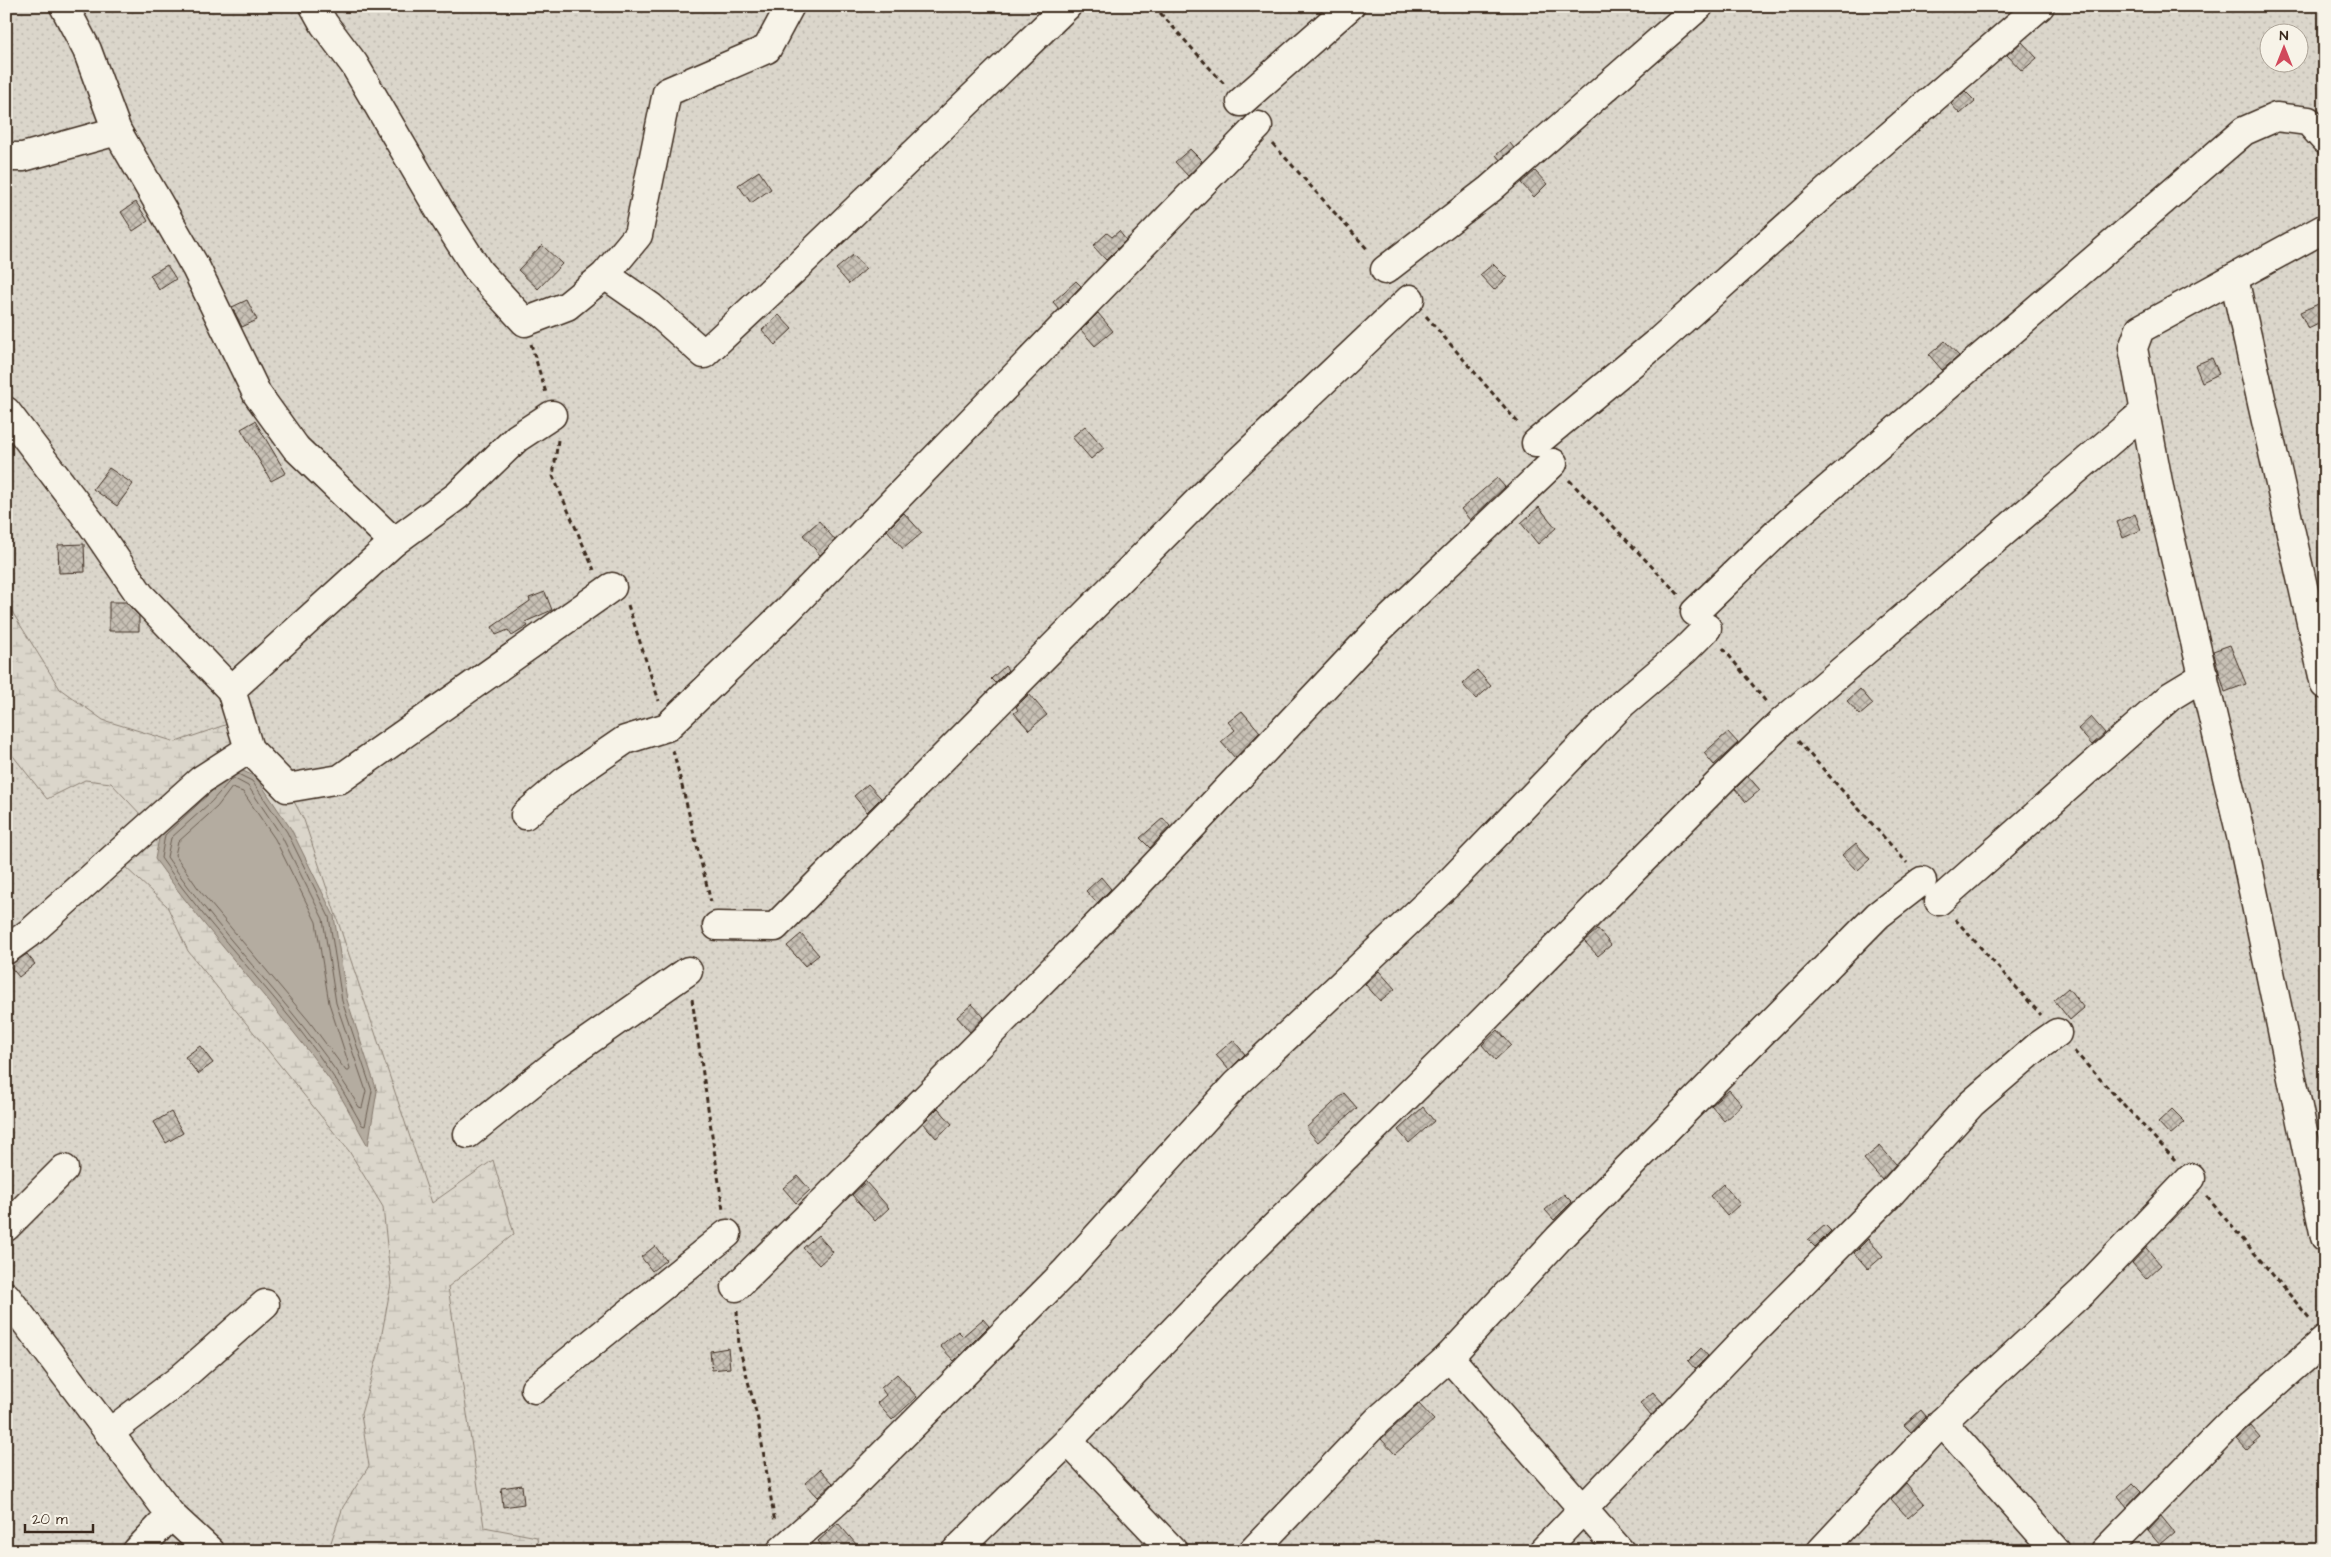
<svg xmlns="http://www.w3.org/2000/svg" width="2331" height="1557" viewBox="0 0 2331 1557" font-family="'Architects Daughter',sans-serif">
	<defs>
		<pattern id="grass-dots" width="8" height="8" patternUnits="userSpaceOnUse" patternTransform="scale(1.25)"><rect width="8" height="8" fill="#dbd6cb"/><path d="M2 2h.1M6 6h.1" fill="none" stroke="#bdb8ae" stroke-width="1.8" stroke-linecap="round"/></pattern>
		<pattern id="wetland-marsh" width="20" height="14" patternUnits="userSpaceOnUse" patternTransform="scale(1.25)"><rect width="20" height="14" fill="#dbd6cb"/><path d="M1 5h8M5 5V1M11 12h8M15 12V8" fill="none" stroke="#bdb8ae"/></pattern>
		<pattern id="building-cross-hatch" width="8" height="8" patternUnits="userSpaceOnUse" patternTransform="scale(1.25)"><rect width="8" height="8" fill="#c8c1b6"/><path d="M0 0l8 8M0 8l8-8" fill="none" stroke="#a49d93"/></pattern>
	</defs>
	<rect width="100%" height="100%" fill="#f7f3e8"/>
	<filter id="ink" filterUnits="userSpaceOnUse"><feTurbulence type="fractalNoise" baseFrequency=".02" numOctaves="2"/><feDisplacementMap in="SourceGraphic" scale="10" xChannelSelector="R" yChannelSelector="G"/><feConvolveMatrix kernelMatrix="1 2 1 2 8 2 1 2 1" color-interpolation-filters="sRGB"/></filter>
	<g filter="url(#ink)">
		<path fill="url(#grass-dots)" stroke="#8b8074" fill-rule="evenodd" d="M6 6H2325V1551H6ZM2268 32H2298V62H2268Z"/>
		<path fill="url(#wetland-marsh)" stroke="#8b8074" d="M6 602 60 689 103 720 176 742 248 717 304 820 432 1203 493 1160 514 1234 448 1287 484 1527 537 1537 538 1551H328L343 1507 369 1466 361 1414 378 1355 391 1284 383 1207 349 1151 188 951 167 906 109 852 143 817 111 783 85 780 47 799 6 747Z"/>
		<path fill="#b4aca0" stroke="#84786c" d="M228 764 256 777 291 829 334 916 347 1000 377 1091 368 1146C356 1126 346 1103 332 1083 277 1005 209 937 155 859L160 833Z"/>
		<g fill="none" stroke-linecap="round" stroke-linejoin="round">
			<g stroke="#6b5e52" stroke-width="1">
				<path d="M233 778 248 786 281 835 323 919 336 1003 366 1091 362 1108 359 1107C306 1016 226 944 167 857L171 838 211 802Z"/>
				<path d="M232 788 243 792 275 839 316 922 329 1003 350 1068 349 1071H346L309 1021 200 891 175 855 178 842 217 807Z"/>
				<path d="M213 790 165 835 161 858C214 937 286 1002 337 1082 346 1096 354 1111 362 1125L365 1126 372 1091 342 1001 329 917 287 832 252 781 238 774"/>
			</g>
		</g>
		<g fill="url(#building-cross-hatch)" stroke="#3b2a1e">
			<path d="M2022 42 2037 58 2022 71 2007 55Z"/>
			<path d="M1965 91 1975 101 1960 114 1951 104Z"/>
			<path d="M1510 143 1514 148 1500 160 1496 155Z"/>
			<path d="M1190 149 1202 161 1188 176 1175 162Z"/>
			<path d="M759 171 771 189 751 203 738 185Z"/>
			<path d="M1535 171 1547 184 1534 197 1521 183Z"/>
			<path d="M136 202 148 221 133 231 121 212Z"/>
			<path d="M1119 231 1126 240 1106 260 1093 246 1107 233 1112 237Z"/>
			<path d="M542 245 562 264 538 289 518 270Z"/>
			<path d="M853 255 866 269 849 284 836 269Z"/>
			<path d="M1493 264 1507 278 1494 290 1480 275Z"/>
			<path d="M167 265 176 279 159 290 150 275Z"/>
			<path d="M1076 281 1081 286 1059 309 1053 302Z"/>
			<path d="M247 300 257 320 242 327 232 307Z"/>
			<path d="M2325 301V321L2308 329 2300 312Z"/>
			<path d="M1098 313 1113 331 1095 346 1081 330Z"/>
			<path d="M779 315 792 329 775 345 762 330Z"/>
			<path d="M1945 341 1959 356 1942 370 1929 355Z"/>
			<path d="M2212 358 2219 374 2202 382 2195 365Z"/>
			<path d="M255 421 286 473 271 481 241 429Z"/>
			<path d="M1085 426 1104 448 1091 459 1072 437Z"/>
			<path d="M109 468 133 484 117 506 93 489Z"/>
			<path d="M1497 478 1505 487 1470 520 1461 509Z"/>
			<path d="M1539 507 1556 528 1538 544 1521 523Z"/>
			<path d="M904 513 922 533 903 549 887 530Z"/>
			<path d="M2135 514 2141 530 2123 538 2117 522Z"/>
			<path d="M819 521 835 540 820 555 803 535Z"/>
			<path d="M84 544 85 572 59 573 58 545Z"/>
			<path d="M545 592 552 610 525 622 528 626 512 636 508 630 496 635 492 627 530 601 529 598Z"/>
			<path d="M109 602H126L139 616V631H109Z"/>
			<path d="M2230 645 2246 684 2225 692 2213 651Z"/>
			<path d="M1005 666 1008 670 995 683 991 679Z"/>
			<path d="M1477 670 1491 686 1476 699 1462 684Z"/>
			<path d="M1860 689 1873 704 1860 715 1847 701Z"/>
			<path d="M1029 694 1047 715 1029 730 1014 713 1018 710 1016 707Z"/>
			<path d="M1242 711 1260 732 1235 758 1221 742 1235 730 1228 722Z"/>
			<path d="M2091 717 2105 733 2092 745 2078 729Z"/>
			<path d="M1728 732 1738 743 1714 765 1704 753Z"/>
			<path d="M1748 776 1760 790 1746 802 1735 789Z"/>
			<path d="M868 784 881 798 867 812 854 796Z"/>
			<path d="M1163 818 1170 826 1150 848 1140 838Z"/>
			<path d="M1856 843 1870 859 1857 871 1842 855Z"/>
			<path d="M1101 877 1111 889 1097 903 1086 891Z"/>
			<path d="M1598 929 1611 945 1598 956 1584 941Z"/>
			<path d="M801 934 819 955 805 966 787 946Z"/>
			<path d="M27 954 35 964 19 977 9 965Z"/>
			<path d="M1379 971 1395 989 1380 1001 1365 984Z"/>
			<path d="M2068 988 2084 1008 2070 1020 2054 1000Z"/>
			<path d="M972 1004 984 1017 970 1032 957 1017Z"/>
			<path d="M1498 1030 1511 1045 1495 1060 1482 1045Z"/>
			<path d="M1233 1040 1245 1054 1229 1070 1216 1055Z"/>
			<path d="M200 1046 213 1063 198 1074 185 1057Z"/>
			<path d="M1729 1090 1742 1105 1724 1121 1711 1106Z"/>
			<path d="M1344 1093 1357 1108 1318 1142 1306 1128Z"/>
			<path d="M1423 1107 1434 1121 1409 1143 1398 1130Z"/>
			<path d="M938 1108 952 1124 936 1138 923 1123Z"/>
			<path d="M2172 1109 2185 1122 2170 1135 2158 1122Z"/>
			<path d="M171 1112 183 1133 166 1143 154 1122Z"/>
			<path d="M1880 1146 1896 1164 1882 1180 1864 1159Z"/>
			<path d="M798 1176 810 1190 796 1203 783 1188Z"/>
			<path d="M866 1182 889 1208 875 1221 852 1195Z"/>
			<path d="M1723 1184 1740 1204 1727 1216 1710 1196Z"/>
			<path d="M1564 1194 1572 1202 1554 1220 1545 1210Z"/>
			<path d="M1825 1225 1831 1231 1815 1247 1808 1240Z"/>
			<path d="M818 1235 833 1252 819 1265 803 1248Z"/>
			<path d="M1868 1239 1883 1256 1868 1269 1854 1253Z"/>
			<path d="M655 1246 666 1260 652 1271 641 1257Z"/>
			<path d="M2146 1248 2161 1265 2146 1279 2132 1263Z"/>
			<path d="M983 1319 989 1326 954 1361 940 1346 958 1331 963 1336Z"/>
			<path d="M728 1348 730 1368 712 1370 710 1351Z"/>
			<path d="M1701 1348 1708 1356 1695 1369 1688 1361Z"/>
			<path d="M897 1374 917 1397 892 1420 877 1403 886 1395 881 1388Z"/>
			<path d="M1653 1392 1663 1403 1651 1416 1640 1403Z"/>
			<path d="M1419 1404 1434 1420 1395 1454 1381 1439Z"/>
			<path d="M1921 1410 1926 1416 1911 1432 1904 1425Z"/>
			<path d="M2251 1426 2261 1438 2247 1450 2237 1439Z"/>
			<path d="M820 1469 833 1483 818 1497 805 1483Z"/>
			<path d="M1906 1483 1924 1504 1908 1518 1891 1499Z"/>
			<path d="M2132 1483 2141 1492 2127 1507 2118 1496Z"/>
			<path d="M522 1485 524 1504 503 1507 501 1488Z"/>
			<path d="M2161 1516 2174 1532 2160 1544 2148 1530Z"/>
			<path d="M838 1523 862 1551H826L818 1541Z"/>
		</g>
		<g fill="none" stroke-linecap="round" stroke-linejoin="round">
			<g stroke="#3b2a1e" stroke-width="31">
				<g id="minor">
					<path d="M64 6 87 50 117 131 196 268 257 394 296 448 394 542"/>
					<path d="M314 6 324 24 354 64 440 211 479 272 525 322 567 306 605 275 638 235 667 92 767 49 790 6"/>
					<path d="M1241 102 1350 6"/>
					<path d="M6 157H23L117 131"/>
					<path d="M2325 228 2140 329 2133 348 2161 498 2246 857 2325 1237"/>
					<path d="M1385 270 1490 189 1699 6"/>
					<path d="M605 275 651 307 704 354 799 265 1067 6"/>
					<path d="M2234 278 2325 685"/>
					<path d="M6 411 91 523 140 595 231 690 249 749 287 788 340 779 612 587"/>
					<path d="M1536 443 1660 340 1848 172 2040 6"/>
					<path d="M1695 612 1779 531 2244 131 2276 117 2308 121 2325 140"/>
					<path d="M231 690 394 542 457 496 517 438 552 415"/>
					<path d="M525 815 565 781 625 740 667 727 787 611 1258 126"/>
					<path d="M1939 901 2171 696 2204 676"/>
					<path d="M717 926 775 927 1216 483 1410 299"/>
					<path d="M6 950 32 931 201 780 249 749"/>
					<path d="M468 1134 559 1061 688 971"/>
					<path d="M6 1227 64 1169"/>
					<path d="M736 1287 827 1198 1129 893 1374 634 1553 463"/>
					<path d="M6 1296 171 1515 210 1551"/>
					<path d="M1449 1357 1620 1551"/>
					<path d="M535 1389 727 1234"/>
					<path d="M1942 1422 2056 1551"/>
					<path d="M109 1433 180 1379 265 1304"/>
					<path d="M1068 1441 1173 1551"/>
					<path d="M137 1551 171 1515"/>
					<path d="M781 1551 836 1502 1065 1272 1236 1084 1447 885 1623 703 1684 651 1707 628"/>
					<path d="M956 1551 1068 1441 1250 1251 1478 1026 1726 776 1782 722 2144 412"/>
					<path d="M1253 1551 1378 1420 1449 1357 1559 1238 1878 915 1922 881"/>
					<path d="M1543 1551 1740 1345 1888 1196 1971 1104 2037 1047 2057 1033"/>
					<path d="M1821 1551 1942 1422 2083 1291 2191 1178"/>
					<path d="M2105 1551 2233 1421 2325 1340"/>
				</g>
			</g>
			<g stroke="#3b2a1e" stroke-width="3" stroke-dasharray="5 4" stroke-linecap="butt">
				<path d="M1154 6 1225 85"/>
				<path d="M1273 144 1369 251"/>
				<path d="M1426 316 1520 425"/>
				<path d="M531 344 546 393"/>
				<path d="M558 440 553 476 594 570"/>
				<path d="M1569 480 1679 595"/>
				<path d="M628 605 659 701"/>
				<path d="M1723 648 1767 703"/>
				<path d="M1798 741 1907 863"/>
				<path d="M673 750 711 902"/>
				<path d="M1955 919 2041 1015"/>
				<path d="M692 999 723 1210"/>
				<path d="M2074 1051 2175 1160"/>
				<path d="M2207 1197 2311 1320"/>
				<path d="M737 1311 739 1346 758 1420 775 1523"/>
			</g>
			<use href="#minor" stroke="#f7f3e8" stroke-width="28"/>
		</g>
	</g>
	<rect width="2331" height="1557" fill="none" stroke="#f7f3e8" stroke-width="25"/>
	<rect x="12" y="12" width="2306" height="1532" fill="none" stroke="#3b2a1e" stroke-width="2" filter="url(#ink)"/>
	<g transform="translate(2284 48)"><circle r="24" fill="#f7f3e8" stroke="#aca397"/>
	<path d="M0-4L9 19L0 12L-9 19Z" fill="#d1495b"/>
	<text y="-8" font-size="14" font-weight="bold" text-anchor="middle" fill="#3b2a1e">N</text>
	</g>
	<path d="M25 1524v8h68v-8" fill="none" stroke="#3b2a1e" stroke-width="2.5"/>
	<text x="32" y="1524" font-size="15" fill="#3b2a1e" stroke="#f7f3e8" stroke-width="4" paint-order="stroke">20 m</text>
</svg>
